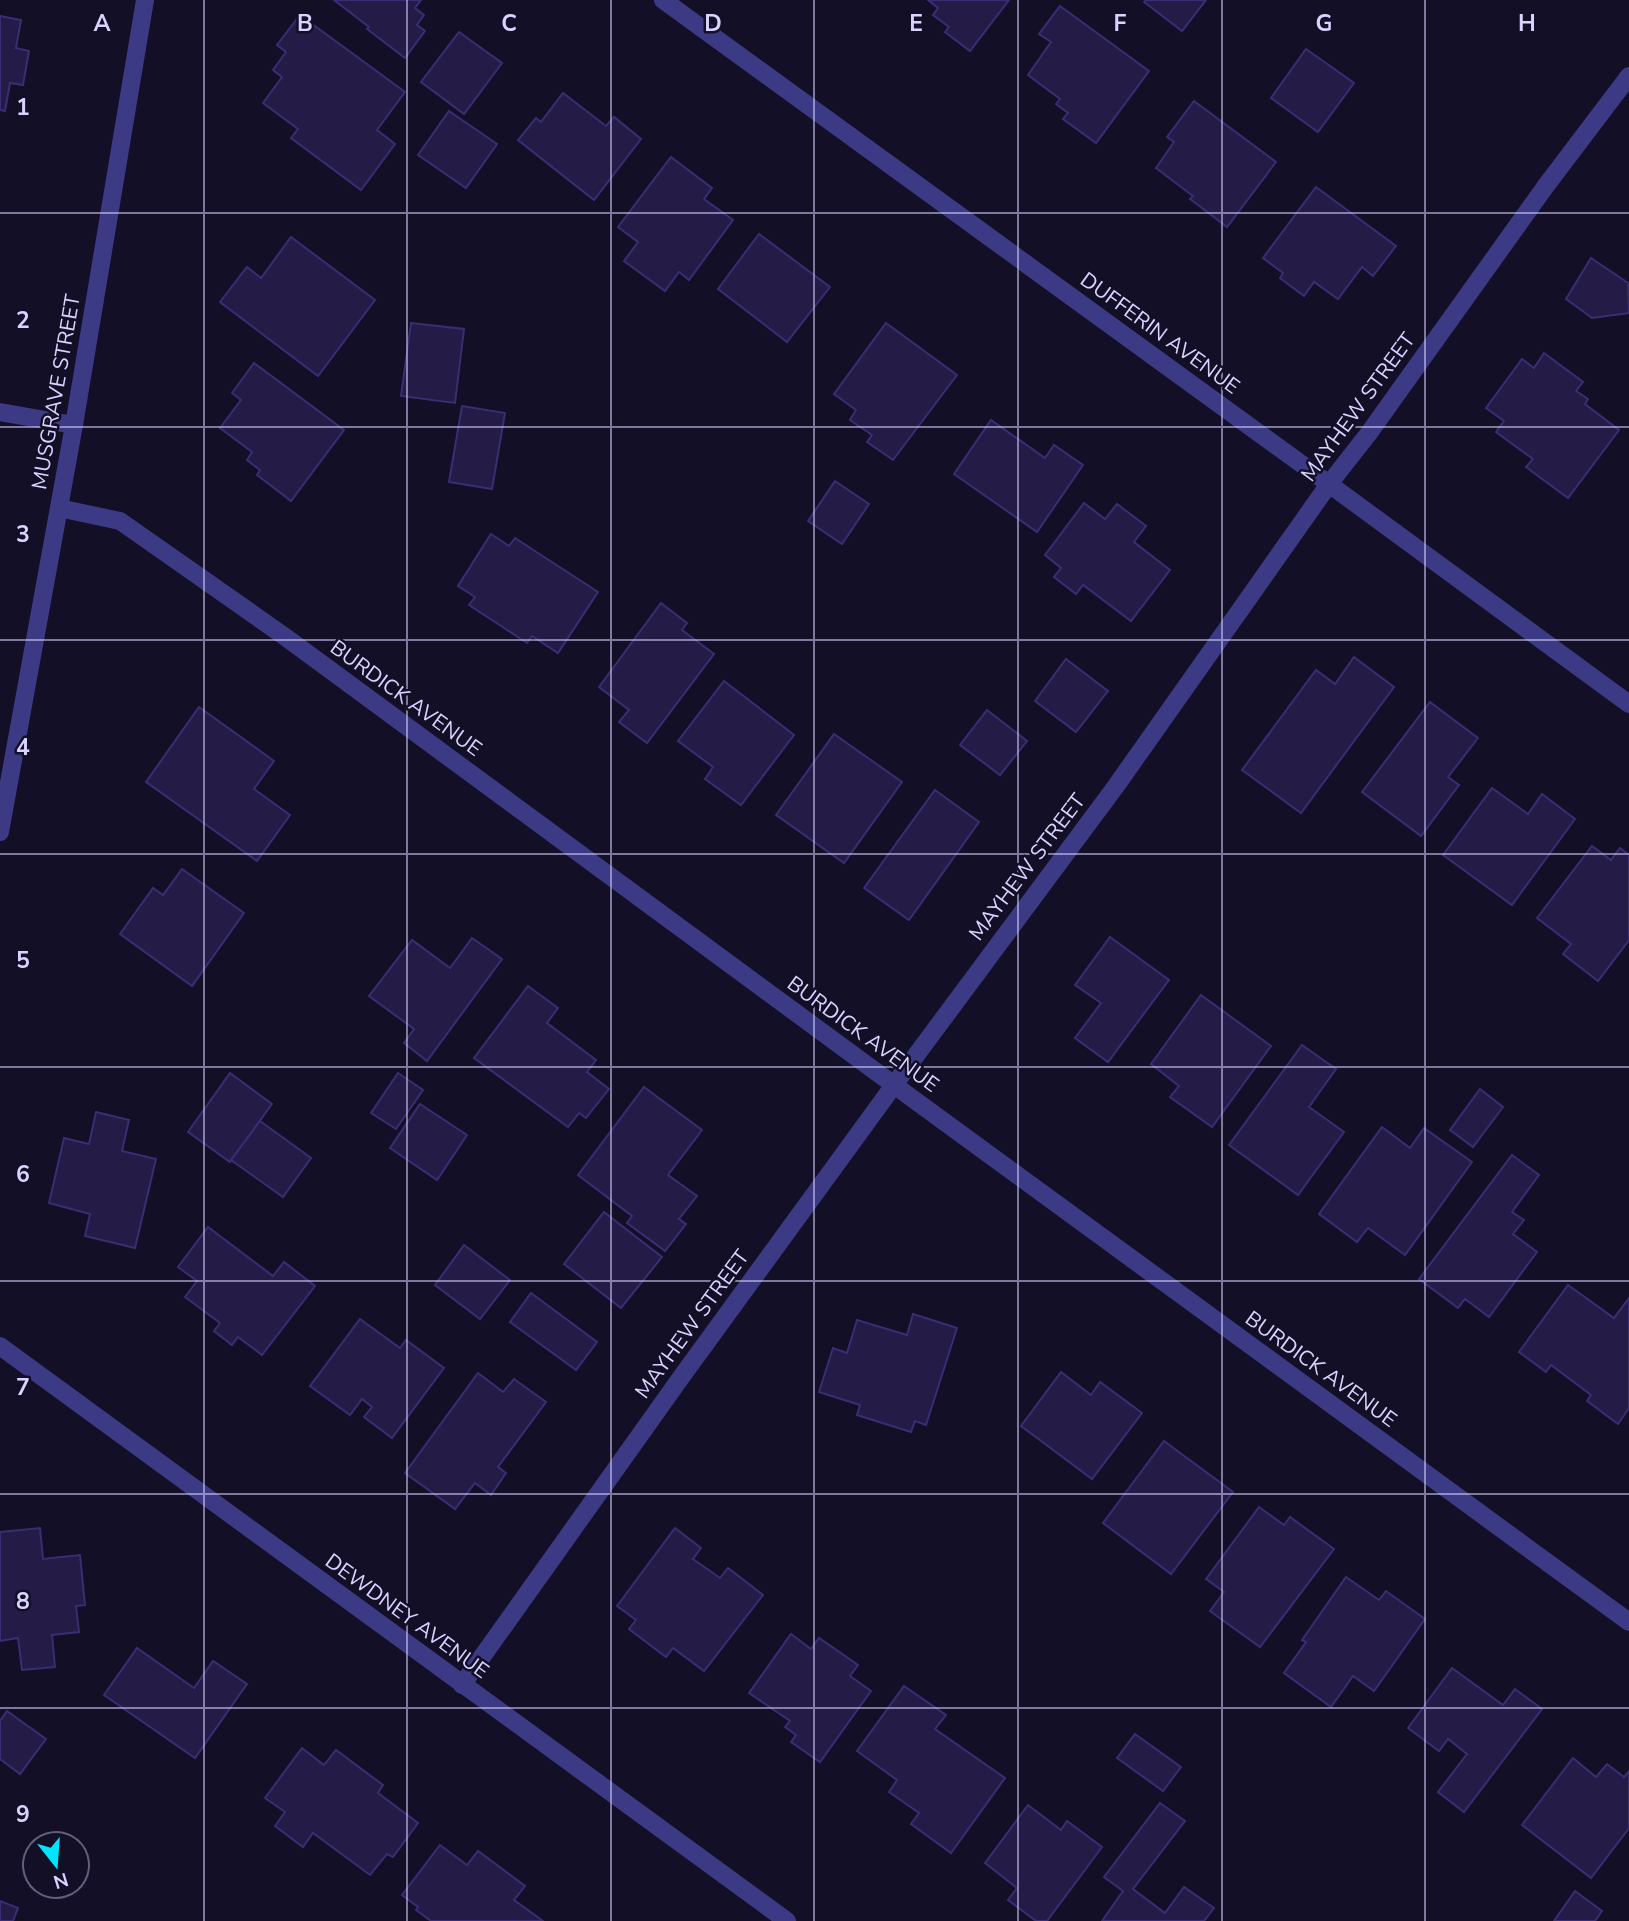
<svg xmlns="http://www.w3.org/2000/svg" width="1629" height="1921" viewBox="0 0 1629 1921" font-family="'Nunito Sans',sans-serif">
	<rect width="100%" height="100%" fill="#130f26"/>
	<g fill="#241b47" stroke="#3b2d73" stroke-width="2">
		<path d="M334 0H421L415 8 424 15 417 25 425 31 405 58 367 29 369 27Z"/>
		<path d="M928 0H1009L970 51 945 32 949 27 933 15 938 8Z"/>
		<path d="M1146 0H1206L1182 31 1144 2Z"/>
		<path d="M1060 6 1149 71 1096 143 1063 119 1068 113 1056 104 1060 99 1028 75 1051 42 1039 34Z"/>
		<path d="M300 15 405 92 377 130 395 144 361 190 291 138 298 129 263 103 282 77 273 70 286 52 277 45Z"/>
		<path d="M0 16 21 20 16 48 29 51 23 85 10 83 5 111 0 110Z"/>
		<path d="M459 32 502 63 464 114 421 82Z"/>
		<path d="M1306 49 1354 83 1318 132 1271 98Z"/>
		<path d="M563 93 606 126 614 117 641 139 594 200 518 140 536 118 541 122Z"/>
		<path d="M1194 101 1276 162 1227 227 1190 199 1193 196 1156 168 1174 142 1167 137Z"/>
		<path d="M449 111 497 144 466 188 418 155Z"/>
		<path d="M671 157 712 188 704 199 733 220 689 280 679 272 665 291 624 261 638 242 618 227Z"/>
		<path d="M1316 187 1396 246 1373 276 1362 267 1338 299 1314 282 1304 296 1280 278 1283 273 1263 258Z"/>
		<path d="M759 234 830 287 787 342 718 289Z"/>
		<path d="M291 237 375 300 318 376 220 302 247 267 261 278Z"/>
		<path d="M1591 258 1628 283 1629 313 1592 318 1566 299Z"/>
		<path d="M411 323 464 329 455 403 401 396Z"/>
		<path d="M886 323 957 375 893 460 867 442 872 435 850 420 856 410 834 394Z"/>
		<path d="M1544 353 1583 382 1576 391 1588 399 1585 404 1619 430 1568 498 1526 467 1533 459 1496 432 1504 421 1486 408 1522 359 1534 368Z"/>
		<path d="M254 363 344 430 291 501 257 475 260 470 247 460 252 452 220 428 241 400 232 393Z"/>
		<path d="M462 406 505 413 492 489 449 482Z"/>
		<path d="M991 420 1045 458 1054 445 1083 465 1037 532 954 474Z"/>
		<path d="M835 481 869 504 842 544 808 521Z"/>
		<path d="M1084 503 1105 519 1117 504 1146 526 1134 542 1170 570 1131 621 1083 585 1076 594 1054 577 1061 568 1045 555Z"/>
		<path d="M491 534 509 546 515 538 598 592 558 653 532 636 527 643 469 605 475 597 458 586Z"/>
		<path d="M661 603 687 623 682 630 714 654 647 743 619 722 629 710 599 687Z"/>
		<path d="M1354 657 1394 687 1301 813 1242 770 1316 670 1335 684Z"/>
		<path d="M1066 659 1108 691 1076 732 1035 701Z"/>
		<path d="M724 681 794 735 741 805 705 779 713 767 678 741Z"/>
		<path d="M1430 702 1478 738 1448 777 1459 785 1421 836 1362 792Z"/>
		<path d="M199 707 274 761 254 789 290 815 257 861 146 782Z"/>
		<path d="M987 710 1027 741 1000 775 960 745Z"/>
		<path d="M834 734 902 782 844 863 776 815Z"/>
		<path d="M1492 788 1528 814 1542 794 1575 819 1512 905 1443 855Z"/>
		<path d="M935 790 979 822 909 920 864 888Z"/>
		<path d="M1592 846 1611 860 1620 848 1629 855V940L1598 981 1563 954 1571 944 1537 918Z"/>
		<path d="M182 869 244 913 192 986 120 934 153 888 163 895Z"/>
		<path d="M1110 937 1169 980 1108 1062 1075 1038 1101 1003 1075 985Z"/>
		<path d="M472 938 502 959 427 1061 404 1043 414 1029 369 996 412 940 450 968Z"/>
		<path d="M528 986 558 1008 547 1023 596 1060 587 1072 609 1089 586 1118 579 1113 568 1127 474 1058Z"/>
		<path d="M1201 995 1271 1046 1212 1127 1170 1097 1179 1086 1151 1064Z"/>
		<path d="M1302 1045 1336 1069 1309 1107 1344 1132 1298 1195 1229 1145Z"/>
		<path d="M230 1073 272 1104 230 1162 188 1132Z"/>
		<path d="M398 1073 423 1090 396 1129 371 1113Z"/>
		<path d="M644 1087 702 1130 668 1175 697 1196 679 1219 686 1224 665 1251 627 1223 632 1216 578 1175Z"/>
		<path d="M1480 1089 1503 1107 1473 1147 1450 1130Z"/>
		<path d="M420 1104 467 1135 437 1180 390 1148Z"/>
		<path d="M96 1112 129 1120 122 1151 156 1159 135 1248 85 1236 90 1214 49 1203 64 1138 89 1144Z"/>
		<path d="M260 1121 311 1158 283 1197 231 1160Z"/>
		<path d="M1382 1127 1410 1148 1424 1128 1472 1162 1405 1255 1368 1228 1357 1242 1319 1214Z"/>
		<path d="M1512 1155 1539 1175 1512 1212 1524 1220 1513 1234 1537 1252 1489 1317 1465 1299 1458 1308 1419 1279Z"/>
		<path d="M604 1212 662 1257 621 1308 564 1264Z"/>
		<path d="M208 1227 273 1276 284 1262 315 1286 262 1355 238 1337 232 1345 214 1331 220 1323 185 1297 197 1281 178 1267Z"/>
		<path d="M464 1245 510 1280 480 1319 435 1285Z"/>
		<path d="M1568 1285 1614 1318 1629 1298V1408L1618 1424 1587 1401 1591 1395 1551 1365 1546 1372 1519 1352Z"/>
		<path d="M531 1293 597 1342 576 1370 510 1322Z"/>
		<path d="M913 1314 957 1328 926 1425 915 1421 911 1432 857 1415 860 1405 819 1392 833 1348 847 1353 857 1320 907 1335Z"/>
		<path d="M360 1319 400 1348 406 1340 444 1368 392 1438 364 1417 372 1407 362 1399 350 1415 310 1386Z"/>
		<path d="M1061 1372 1091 1395 1100 1382 1142 1413 1092 1479 1021 1426Z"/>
		<path d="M478 1373 503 1392 514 1379 546 1402 498 1467 506 1473 491 1495 475 1483 455 1509 405 1473Z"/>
		<path d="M1164 1441 1233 1492 1171 1574 1103 1523Z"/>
		<path d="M1259 1507 1284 1525 1290 1517 1334 1549 1260 1647 1210 1611 1224 1592 1206 1579Z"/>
		<path d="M40 1528 43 1559 80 1555 85 1605 76 1606 79 1632 52 1635 55 1667 22 1670 18 1638 0 1641V1532Z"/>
		<path d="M675 1528 701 1548 693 1559 720 1578 728 1568 763 1595 704 1671 673 1648 666 1657 629 1629 636 1620 617 1606Z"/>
		<path d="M1346 1577 1379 1600 1386 1591 1425 1619 1374 1691 1353 1676 1331 1707 1284 1673 1306 1642 1302 1640Z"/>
		<path d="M791 1634 811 1649 819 1638 858 1665 850 1676 871 1691 820 1762 791 1742 796 1735 785 1727 790 1721 749 1693Z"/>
		<path d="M137 1648 194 1688 213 1661 247 1684 195 1758 104 1695Z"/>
		<path d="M1452 1668 1503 1705 1515 1689 1542 1709 1464 1812 1438 1792 1467 1754 1448 1739 1439 1751 1408 1728Z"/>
		<path d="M904 1686 946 1715 935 1729 1005 1778 951 1853 911 1824 919 1813 889 1792 897 1780 857 1751Z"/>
		<path d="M7 1711 46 1739 20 1774 0 1759V1721Z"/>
		<path d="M1135 1734 1181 1767 1163 1791 1117 1758Z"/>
		<path d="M302 1748 324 1765 336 1750 383 1785 378 1793 418 1823 393 1857 387 1854 370 1875 313 1833 303 1847 275 1826 285 1812 265 1798Z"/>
		<path d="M1573 1758 1596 1777 1607 1764 1624 1777 1629 1771V1828L1591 1878 1522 1825Z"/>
		<path d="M1160 1803 1185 1821 1133 1889 1165 1913 1184 1887 1214 1908 1204 1921H1102L1123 1891 1104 1877Z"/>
		<path d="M1028 1805 1061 1830 1067 1821 1102 1847 1047 1921H1036L1008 1900 1017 1888 985 1863Z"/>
		<path d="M440 1845 467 1865 478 1851 525 1886 514 1900 543 1921H431L416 1910 418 1907 402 1895Z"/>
		<path d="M1575 1891 1602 1911 1595 1921H1554Z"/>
		<path d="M0 1901 18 1908 13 1921H0Z"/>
	</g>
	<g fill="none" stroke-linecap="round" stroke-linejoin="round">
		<g stroke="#3d3a85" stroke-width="18">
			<path d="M663 0 1329 484 1629 704"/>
			<path d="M0 412 74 425"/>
			<path d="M59 508 120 521 284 636 894 1085 1629 1622"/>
			<path d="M0 832 74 425 145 0"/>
			<path d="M0 1346 787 1921"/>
			<path d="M462 1685 682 1376 894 1085 1116 786 1329 484 1369 433 1545 187 1629 76"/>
		</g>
	</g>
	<path fill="none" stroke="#d9d4ff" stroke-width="2" stroke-opacity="0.55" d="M204 0V1921M407 0V1921M611 0V1921M814 0V1921M1018 0V1921M1222 0V1921M1425 0V1921M0 213H1629M0 427H1629M0 640H1629M0 854H1629M0 1067H1629M0 1281H1629M0 1494H1629M0 1708H1629"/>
	<g text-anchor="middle" stroke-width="5" stroke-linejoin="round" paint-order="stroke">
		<g font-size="21" fill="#d9d4ff" stroke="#130f26">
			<text transform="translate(1160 333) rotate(36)" y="7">DUFFERIN AVENUE</text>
			<text transform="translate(56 392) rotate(-80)" y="7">MUSGRAVE STREET</text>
			<text transform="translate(1358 407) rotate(-54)" y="7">MAYHEW STREET</text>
			<text transform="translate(406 698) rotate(36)" y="7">BURDICK AVENUE</text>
			<text transform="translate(1027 867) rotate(-53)" y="7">MAYHEW STREET</text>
			<text transform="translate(863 1034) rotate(36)" y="7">BURDICK AVENUE</text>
			<text transform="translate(692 1324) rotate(-54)" y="7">MAYHEW STREET</text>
			<text transform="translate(1321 1369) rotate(36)" y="7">BURDICK AVENUE</text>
			<text transform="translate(407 1616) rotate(36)" y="7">DEWDNEY AVENUE</text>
		</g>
	</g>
	<g font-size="23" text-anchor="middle" font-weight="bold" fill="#d9d4ff" stroke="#130f26" stroke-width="5" stroke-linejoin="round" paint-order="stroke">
		<text x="102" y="31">A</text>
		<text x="305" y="31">B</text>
		<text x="509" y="31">C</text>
		<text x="713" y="31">D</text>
		<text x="916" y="31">E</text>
		<text x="1120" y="31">F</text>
		<text x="1324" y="31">G</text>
		<text x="1527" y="31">H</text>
		<text x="23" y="115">1</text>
		<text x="23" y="328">2</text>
		<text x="23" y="542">3</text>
		<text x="23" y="755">4</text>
		<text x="23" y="968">5</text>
		<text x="23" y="1182">6</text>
		<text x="23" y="1395">7</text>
		<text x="23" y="1609">8</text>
		<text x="23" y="1822">9</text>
	</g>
	<g transform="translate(56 1865) rotate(163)"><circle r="33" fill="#130f26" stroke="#625e7d" stroke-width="2"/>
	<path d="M0-5L12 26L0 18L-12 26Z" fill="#00e5ff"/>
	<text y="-10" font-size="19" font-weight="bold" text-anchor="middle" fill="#d9d4ff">N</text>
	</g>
</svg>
